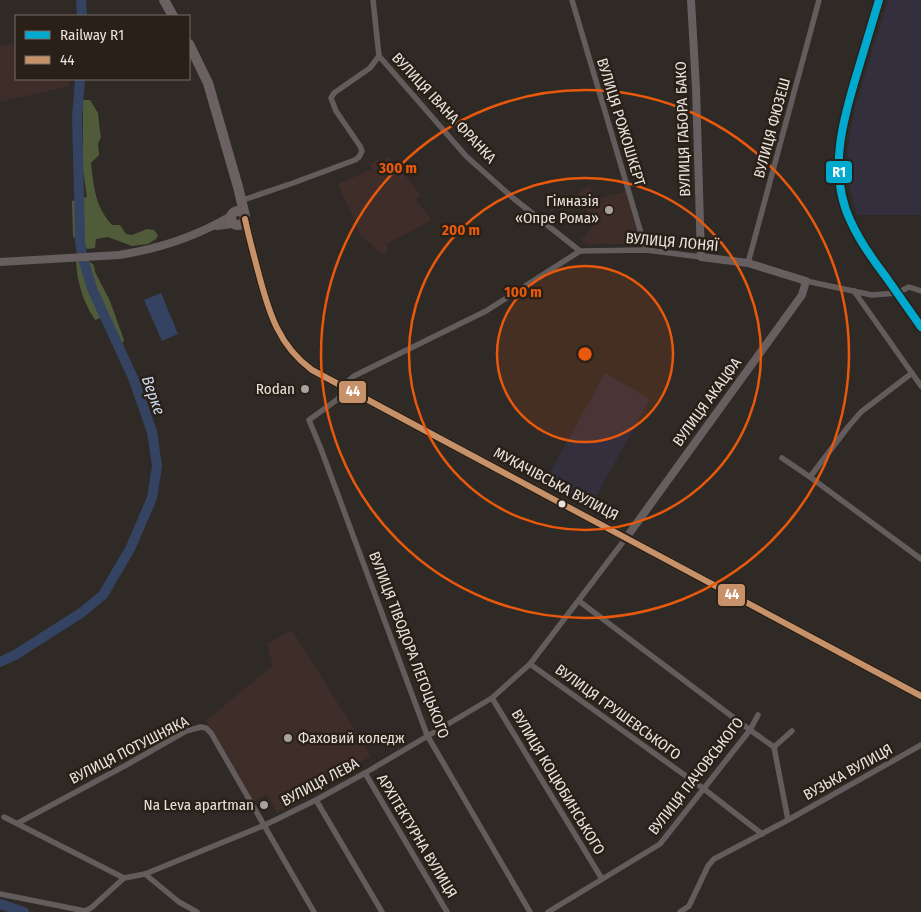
<svg xmlns="http://www.w3.org/2000/svg" width="921" height="912" viewBox="0 0 921 912" font-family="'Fira Sans Condensed',sans-serif">
	<rect width="100%" height="100%" fill="#2f2a26"/>
	<g fill="#342f3d">
		<path d="M888 0H921V215H857L849 185 847 151 855 107Z"/>
		<path d="M605 373 650 399 590 507 544 483Z"/>
	</g>
	<g fill="#3f2d29">
		<path d="M16 43V79H69V86L0 102V47Z"/>
		<path d="M389 156 421 195 416 200 432 220 387 244V251L383 255 359 234 357 226 338 184 372 169 370 165 378 159 381 163Z"/>
		<path d="M590 186 592 193 601 198 628 191 642 244H588L581 240 596 222 575 197 583 189Z"/>
		<path d="M292 630 371 756 277 813 267 794 254 802 206 721 272 666 267 644Z"/>
	</g>
	<g fill="#505b39">
		<path d="M83 100H90L98 113 100 132 101 137 98 144 99 155 91 163C94 188 95 206 112 225H120L126 234 132 235 147 229 154 230 158 235 156 239 148 244 132 246 108 237 96 239 95 248 87 249 83 241 73 237 72 201 87 197 83 170Z"/>
		<path d="M76 260H87L94 265 95 272 110 301 124 340 122 344 106 316 95 320C83 301 77 283 76 260Z"/>
	</g>
	<path fill="#344361" d="M161 293 178 334 162 341 144 300Z"/>
	<g fill="none" stroke-linecap="round" stroke-linejoin="round">
		<g stroke="#344361" stroke-width="10">
			<path d="M81 0 82 16"/>
			<path d="M0 662 15 655 81 613 103 595 130 549 152 498 157 466 152 432 134 380 93 291 82 256 80 241 79 195 77 117 80 79"/>
			<path d="M0 904 24 912"/>
		</g>
		<g stroke="#635c5d" stroke-width="5.5">
			<path d="M373 0 379 56 466 156 513 198 580 251"/>
			<path d="M572 0 646 250"/>
			<path d="M240 201 293 183 355 160 359 157 362 151 360 146 336 111 331 98 334 93 370 68 379 56"/>
			<path d="M748 263 819 0"/>
			<path d="M806 281 872 295 897 293 909 287 921 291"/>
			<path d="M854 291 921 386"/>
			<path d="M782 458 810 477 921 559"/>
			<path d="M810 477 848 427 861 412 912 373"/>
			<path d="M579 601 750 730 774 747"/>
			<path d="M530 664 704 789 762 834"/>
			<path d="M492 698 602 879"/>
			<path d="M365 773 447 912"/>
			<path d="M316 800 382 912"/>
			<path d="M788 820 774 747 792 731"/>
			<path d="M18 823 130 763 186 731 201 727 206 728 211 733 314 912"/>
			<path d="M145 874 179 902 197 912"/>
			<path d="M124 878 145 874 265 825 316 800 365 773 492 698 530 664 626 538"/>
			<path d="M0 894 85 911 91 908 124 878 4 817"/>
			<path d="M530 912 427 735 321 449 309 420 338 399 347 382 354 376 486 311 580 251 646 250 701 257"/>
			<path d="M548 912 660 844 750 730 758 715"/>
			<path d="M680 912 689 906 708 866 714 859 788 820 921 745"/>
		</g>
		<g stroke="#675e5f" stroke-width="8">
			<path d="M217 226 233 224"/>
			<path d="M0 262 119 255C158 249 197 236 231 216"/>
			<path d="M626 538 802 295 806 281 748 263 701 257 696 88 691 0"/>
		</g>
		<g stroke="#6b6162" stroke-width="10">
			<path d="M164 0 173 16"/>
			<path d="M189 44 208 83 238 187 245 216"/>
			<circle cx="238" cy="218" r="7"/>
			<path d="M245 219C249 238 254 256 259 275 269 313 279 346 312 370L921 696"/>
		</g>
		<g stroke="#292018" stroke-width="10">
			<path id="bus-1" d="M245 219C249 238 254 256 259 275 269 313 279 346 312 370L921 696"/>
		</g>
		<use href="#bus-1" stroke="#c7916a" stroke-width="6"/>
		<g stroke="#292018" stroke-width="11">
			<path id="rail-1" d="M879 0C872 23 865 46 858 70 843 119 827 173 851 222 860 242 873 260 886 277 898 294 909 310 921 327"/>
		</g>
		<use href="#rail-1" stroke="#00a9ce" stroke-width="8"/>
	</g>
	<circle cx="585" cy="354" r="88" fill="#e8590c" fill-opacity=".12"/>
	<g fill="none" stroke="#e8590c" stroke-width="2.5">
		<circle cx="585" cy="354" r="88"/>
		<circle cx="585" cy="354" r="176"/>
		<circle cx="585" cy="354" r="264"/>
	</g>
	<g fill="#a8a29d" stroke="#292018" stroke-width="2">
		<circle cx="609" cy="210" r="5"/>
		<circle cx="305" cy="389" r="5"/>
		<circle cx="288" cy="738" r="5"/>
		<circle cx="264" cy="805" r="5"/>
	</g>
	<circle fill="#e9e2dd" stroke="#292018" stroke-width="2" cx="562" cy="504" r="4.5"/>
	<g text-anchor="middle" stroke-width="5" stroke-linejoin="round" paint-order="stroke">
		<g font-size="15" fill="#e9e2dd" stroke="#292018">
			<text transform="translate(444 108) rotate(47)" y="5">ВУЛИЦЯ ІВАНА ФРАНКА</text>
			<text transform="translate(621 122) rotate(73)" y="5">ВУЛИЦЯ РОЖОШКЕРТ</text>
			<text transform="translate(772 128) rotate(-75)" y="5">ВУЛИЦЯ ФЮЗЕШ</text>
			<text transform="translate(683 129) rotate(-92)" y="5">ВУЛИЦЯ ГАБОРА БАКО</text>
			<text transform="translate(672 242) rotate(5)" y="5">ВУЛИЦЯ ЛОНЯЇ</text>
			<text transform="translate(707 402) rotate(-54)" y="5">ВУЛИЦЯ АКАЦФА</text>
			<text transform="translate(556 484) rotate(28)" y="5">МУКАЧІВСЬКА ВУЛИЦЯ</text>
			<text transform="translate(409 645) rotate(69)" y="5">ВУЛИЦЯ ТІВОДОРА ЛЕГОЦЬКОГО</text>
			<text transform="translate(618 712) rotate(36)" y="5">ВУЛИЦЯ ГРУШЕВСЬКОГО</text>
			<text transform="translate(129 750) rotate(-27)" y="5">ВУЛИЦЯ ПОТУШНЯКА</text>
			<text transform="translate(848 772) rotate(-29)" y="5">ВУЗЬКА ВУЛИЦЯ</text>
			<text transform="translate(696 776) rotate(-52)" y="5">ВУЛИЦЯ ПАЧОВСЬКОГО</text>
			<text transform="translate(320 782) rotate(-28)" y="5">ВУЛИЦЯ ЛЕВА</text>
			<text transform="translate(558 782) rotate(59)" y="5">ВУЛИЦЯ КОЦЮБИНСЬКОГО</text>
			<text transform="translate(417 836) rotate(59)" y="5">АРХІТЕКТУРНА ВУЛИЦЯ</text>
		</g>
		<g font-size="15" fill="#e9e2dd" stroke="#292018" text-anchor="end">
			<text x="599" y="206">Гімназія<tspan x="599" dy="17">«Опре Рома»</tspan></text>
			<text x="295" y="394">Rodan</text>
			<text x="298" y="743" text-anchor="start">Фаховий коледж</text>
			<text x="254" y="810">Na Leva apartman</text>
		</g>
		<g font-size="16" font-style="italic" fill="#cfdcf4" stroke="#292018">
			<text transform="translate(154 395) rotate(70)" y="6">Верке</text>
		</g>
	</g>
	<circle cx="585" cy="354" r="8" fill="#e8590c" stroke="#292018" stroke-width="2.5"/>
	<g font-size="15" text-anchor="middle" font-weight="bold" fill="#e8590c" stroke="#292018" stroke-width="5" stroke-linejoin="round" paint-order="stroke">
		<text x="398" y="173">300 m</text>
		<text x="461" y="235">200 m</text>
		<text x="523" y="297">100 m</text>
	</g>
	<g stroke="#292018" stroke-width="2">
		<rect x="825" y="160" width="28" height="24" rx="5" fill="#00a9ce"/>
		<rect x="338" y="380" width="29" height="24" rx="5" fill="#c7916a"/>
		<rect x="717" y="583" width="29" height="24" rx="5" fill="#c7916a"/>
	</g>
	<g font-size="14" text-anchor="middle" font-weight="bold" fill="#fff">
		<text x="839" y="177">R1</text>
		<text x="353" y="396">44</text>
		<text x="732" y="599">44</text>
	</g>
	<rect x="15" y="15" width="175" height="65" fill="#292018" stroke="#766e67"/>
	<rect x="25" y="31" width="25" height="8" fill="#00a9ce" stroke="#766e67"/>
	<text x="60" y="40" font-size="15" fill="#e9e2dd">Railway R1</text>
	<rect x="25" y="56" width="25" height="8" fill="#c7916a" stroke="#766e67"/>
	<text x="60" y="65" font-size="15" fill="#e9e2dd">44</text>
</svg>
